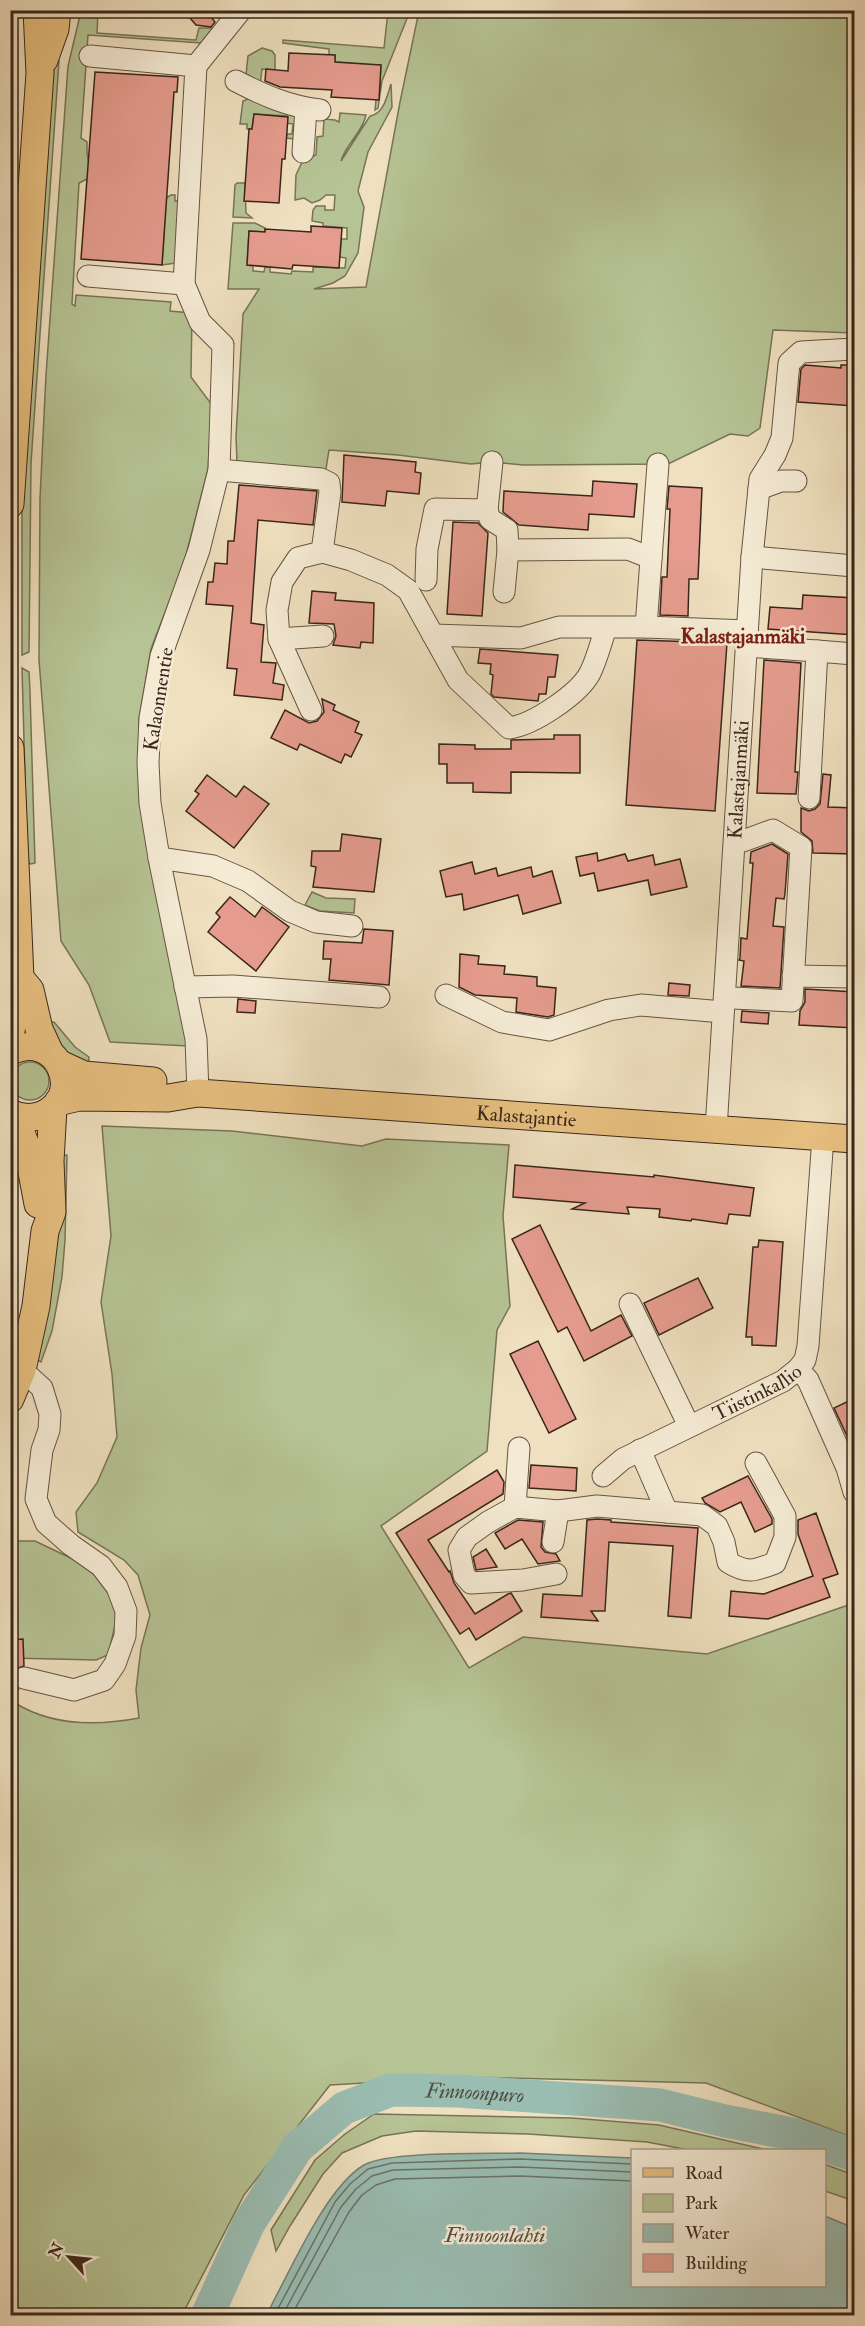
<svg xmlns="http://www.w3.org/2000/svg" width="865" height="2326" viewBox="0 0 865 2326" font-family="'IM FELL Double Pica',serif">
	<rect width="100%" height="100%" fill="#efe0bf"/>
	<filter id="stains"><feTurbulence type="fractalNoise" baseFrequency=".00333" numOctaves="4"/><feColorMatrix values="0 0 0 0 .2 0 0 0 0 .09 0 0 0 0 .02 0 0 0 .5 -.17"/></filter>
	<radialGradient id="worn" r=".72"><stop offset=".6" stop-color="#630" stop-opacity="0"/><stop offset="1" stop-color="#630" stop-opacity=".3"/></radialGradient>
	<g fill="#b6c394" stroke="#787457" stroke-width="1.5">
		<path d="M81 11H98L97 33 196 40 199 28H213L201 43 88 35 81 138 87 142V153L92 179H87L79 183 72 304 75 306 76 295 171 302 170 311 192 313 191 377 212 405 208 469 184 563 151 649 139 719V781L188 1046 110 1042 89 985 61 941 39 660 40 498 46 375 68 66Z"/>
		<path d="M388 11H410L382 81 378 108 375 110 376 100 379 99 381 65 352 67V63L335 62V55H329V49L283 43V40L384 48Z"/>
		<path d="M419 11H854V333L773 330 760 428 748 436 730 434 668 464 523 465 492 462 471 464 398 455 329 450 326 469 237 462 236 437 243 314 259 289H228L233 223H255L265 228V232L249 231 247 265 253 266V271L264 272 265 267H270V272L291 274 292 271 313 272V267L345 268 346 258 340 257 341 239H347V228L323 226V223L312 221 313 210 316 206H325V210H334L335 195H326L320 200 312 203 304 198 295 200 296 175 303 160 316 155 317 137 323 136 324 119 335 120 339 122 340 113 366 115C363 132 345 145 341 161L370 116C384 114 387 96 391 84L392 107 368 152 358 191 364 207 358 253 345 276 333 283 314 289 366 287 400 102Z"/>
		<path d="M262 48 272 51 275 55V70L262 69 260 86 246 75 248 56Z"/>
		<path d="M53 61H59L31 463 29 652 22 655V475Z"/>
		<path d="M252 97 289 110 298 119 294 139 286 138 287 134H292L293 124 287 123V116L254 114 252 129H247V124H240L243 101Z"/>
		<path d="M237 183H245L246 213 252 218 233 217 235 185Z"/>
		<path d="M171 195H175V201H181L176 263 162 265 166 198Z"/>
		<path d="M22 668 29 672 30 692 35 863 31 864 29 863 27 850Z"/>
		<path d="M312 892 326 898 355 899 354 913 320 911 305 905Z"/>
		<path d="M54 1022 75 1047 89 1057 88 1069 65 1053 48 1023Z"/>
		<circle cx="30" cy="1081" r="19"/>
		<path d="M102 1126 232 1131 362 1146 386 1139 509 1145 503 1216 510 1306 497 1330 487 1451 381 1526 469 1668 523 1637 707 1654 854 1603V2138L706 2083 470 2077 330 2085 244 2195 182 2315H11V1707L15 1703C52 1726 97 1726 139 1718L136 1690 141 1648 150 1615 138 1575 124 1560 78 1532 76 1512 97 1483 117 1437 112 1374 101 1302 111 1236Z"/>
		<path d="M67 1155 65 1240 62 1277 52 1331 41 1362 35 1359 57 1156Z"/>
		<path d="M11 1541H35L77 1561 93 1573 111 1597 117 1617 108 1655 96 1660 11 1658Z"/>
		<path d="M374 2114 572 2118 659 2125 763 2149 785 2150H689L647 2142 528 2134 416 2131 382 2136 342 2153 323 2174 290 2226 276 2251 271 2230 315 2160 345 2134Z"/>
		<path d="M824 2164 854 2175V2201L825 2191Z"/>
	</g>
	<path fill="#9abdb2" stroke="#748175" stroke-width="1.5" d="M520 2153 632 2158V2286H824L825 2216 854 2228V2315H267L273 2302C294 2263 328 2186 364 2165 389 2151 487 2154 520 2153Z"/>
	<g fill="none" stroke-linecap="round" stroke-linejoin="round">
		<g stroke="#6a7266" stroke-width="1.5">
			<path d="M274 2316 335 2202 350 2184 368 2169 392 2163 520 2159 632 2164"/>
			<path d="M282 2316 341 2207 356 2189 372 2176 393 2170 520 2167 632 2172"/>
			<path d="M291 2316 349 2212 362 2195 376 2185 395 2179 520 2176 632 2181"/>
		</g>
		<path stroke="#9abdb2" stroke-width="33" id="s1" d="M207 2316 249 2223 297 2148 344 2108 391 2090 458 2091 660 2105 725 2121 792 2134 854 2155"/>
	</g>
	<g fill="#e59c8e" stroke="#3a261a" stroke-width="1.5">
		<path d="M183 10H212L211 17 215 22 211 27 196 25Z"/>
		<path d="M289 53 335 55V62L381 65 379 100 331 97 332 90 280 87 265 81 266 69 288 71Z"/>
		<path d="M95 72 178 77 177 92H174L162 265 81 259Z"/>
		<path d="M254 114 288 117 285 159H282L279 203 244 201 249 129H252Z"/>
		<path d="M311 226 342 228 339 268 293 265 292 269 247 265 249 231 265 232V229L311 232Z"/>
		<path d="M805 365 841 368V365H855V406L798 402 801 369Z"/>
		<path d="M344 455 416 462 415 472 421 473 419 494 387 491 385 506 342 502Z"/>
		<path d="M593 481 637 484 634 517 589 514 588 530 519 525 503 512 504 491 592 496Z"/>
		<path d="M239 485 317 491 313 525 258 520 251 623 264 625 261 662 276 663 273 683 284 685 282 700 234 695 237 669 227 668 233 606 206 604 208 582H213L215 563 227 564 228 541H234Z"/>
		<path d="M669 486 702 488 698 579H689L688 616 660 615 662 577H667L670 509H667Z"/>
		<path d="M453 522 478 523 488 533 482 616 447 614Z"/>
		<path d="M312 591 336 593 335 600 374 603 373 643 361 642 360 648 333 645 336 636 334 624 309 623Z"/>
		<path d="M803 595 855 598V635L768 629 770 607 802 609Z"/>
		<path d="M637 640 727 643 715 811 626 805Z"/>
		<path d="M480 649 558 655 555 677H548L546 694H539L538 701 494 697 491 694 493 675 490 674 491 664 478 663Z"/>
		<path d="M764 660 801 663 795 772H798L796 794 757 793Z"/>
		<path d="M322 699 335 705 333 710 359 722 355 732 362 735 351 757 345 754 341 763 300 744 297 750 271 738 285 710 309 723 317 721 324 712Z"/>
		<path d="M554 735H580V773L511 772V793L473 792V783H447V764H439V744L475 745V749H511V740L554 739Z"/>
		<path d="M823 774 831 775 828 807 855 808V854L813 853 812 841 801 832V808L809 811 815 809 820 804Z"/>
		<path d="M207 775 236 797 244 786 269 804 234 848 186 811 199 794 195 791Z"/>
		<path d="M342 834 381 839 374 892 313 887 316 867 311 866 312 851H340Z"/>
		<path d="M772 844 788 854 785 893 784 899 776 898 773 926 784 927 780 988 741 986 744 961 739 960 740 958 741 938 747 939 753 863H750L751 852Z"/>
		<path d="M597 853 598 861 625 854 628 861 653 855 655 865 680 859 687 887 651 895 648 880 598 891 594 873 580 876 576 857Z"/>
		<path d="M472 862 475 874 496 868 498 876 531 867 533 877 552 871 561 903 523 914 518 895 464 910 462 894 446 897 440 871Z"/>
		<path d="M230 897 255 917 262 907 289 927 256 971 208 932 220 917 216 913Z"/>
		<path d="M364 929 393 931 389 985 329 980 331 959H323L324 941 362 943Z"/>
		<path d="M460 954 479 956 478 964 505 966 504 974 537 977V986L556 988 554 1015 548 1017 516 1012 517 998 475 995 459 987Z"/>
		<path d="M669 983 690 985 689 996 668 995Z"/>
		<path d="M805 989 855 992V1028L799 1025 800 1011 805 1002Z"/>
		<path d="M238 999 256 1001 255 1013 237 1012Z"/>
		<path d="M742 1011 769 1013 768 1024 741 1022Z"/>
		<path d="M515 1165 654 1177V1175L754 1188 750 1216 729 1214 727 1224 692 1219 691 1221 659 1217 660 1209 627 1207 629 1214 572 1209 585 1203 513 1197Z"/>
		<path d="M540 1225 591 1331 621 1315 632 1336 584 1361 567 1327 558 1332 512 1239Z"/>
		<path d="M759 1240 783 1242 776 1346 752 1345V1337H746L753 1247H758Z"/>
		<path d="M698 1278 713 1308 659 1335 644 1303Z"/>
		<path d="M538 1341 576 1419 549 1433 510 1354Z"/>
		<path d="M855 1398V1453L834 1408Z"/>
		<path d="M531 1465 577 1468 576 1491 529 1488Z"/>
		<path d="M497 1470 504 1482 503 1494 428 1540 449 1572 450 1571 454 1583 475 1614 508 1594 511 1593 522 1611 476 1640 469 1628 460 1634 396 1533Z"/>
		<path d="M748 1476 772 1519V1524L755 1532 741 1502 720 1512 705 1503 702 1498Z"/>
		<path d="M816 1513 838 1574 823 1579 830 1597 768 1619 729 1616 731 1591 764 1594 813 1576 798 1534V1520Z"/>
		<path d="M597 1519 611 1520V1522L698 1528 691 1618 668 1616 673 1546 609 1542 605 1611H591L598 1621 541 1617 543 1594 582 1596 587 1520Z"/>
		<path d="M518 1520 543 1522 541 1547 545 1552 556 1554 560 1561 538 1564 522 1539 505 1549 495 1533Z"/>
		<path d="M486 1549 497 1567 476 1570 473 1557Z"/>
		<path d="M23 1639 24 1666 15 1669 12 1674V1682L18 1689H10V1640Z"/>
	</g>
	<g fill="none" stroke-linecap="round" stroke-linejoin="round">
		<g stroke="#675443" stroke-width="23">
			<g id="minor">
				<path d="M90 56 196 66 184 284 200 322 223 345 219 470 199 550 161 656 150 718 148 763 150 803 159 858 196 1039 198 1093"/>
				<path d="M196 66 241 10"/>
				<path d="M236 81C263 95 290 107 320 110"/>
				<path d="M303 152 306 109"/>
				<path d="M88 276 184 284"/>
				<path d="M219 470 321 479 329 483 330 492 322 552"/>
				<path d="M759 489 781 481H796"/>
				<path d="M487 510 490 519 507 530 508 550 504 592"/>
				<path d="M508 550 628 549 651 558"/>
				<path d="M752 557 854 566"/>
				<path d="M426 580 427 549 435 509 487 510 492 462"/>
				<path d="M646 627 747 631"/>
				<path d="M606 628C601 642 597 659 590 673 579 694 533 725 509 728L458 680 433 635 521 638 559 627H646L658 464"/>
				<path d="M279 639 323 636"/>
				<path d="M746 646 817 651 809 798"/>
				<path d="M817 651 854 654"/>
				<path d="M311 710 279 639 277 610 282 582 298 558 322 552 351 560 387 575 408 590 433 635"/>
				<path d="M159 858 213 866 248 881 290 911 316 922 352 926"/>
				<path d="M793 976 854 977"/>
				<path d="M185 987 233 986 379 997"/>
				<path d="M446 995 502 1022 549 1030 609 1010 641 1005 723 1012"/>
				<path d="M733 998 792 1001 801 847 773 830 743 841"/>
				<path id="s2" d="M716 1129 752 557 760 479 775 455 782 438 789 363 801 352 854 349"/>
				<path d="M630 1304 689 1426"/>
				<path d="M798 1369 808 1380 847 1468 854 1492"/>
				<path d="M22 1370 42 1388 50 1414 49 1430 42 1450 36 1499 46 1523 71 1545 101 1566 117 1587 126 1611 125 1636 115 1664 104 1680 74 1690 24 1678"/>
				<path d="M640 1450 667 1512"/>
				<path id="s3" d="M603 1476 623 1459 783 1381 798 1369 805 1360 808 1346 823 1137"/>
				<path d="M515 1507 519 1448"/>
				<path d="M553 1542 558 1511"/>
				<path d="M556 1574 523 1580 471 1583 464 1575 459 1550 467 1537 488 1522 515 1507 558 1511 597 1506 702 1515 717 1526 724 1542 728 1562C747 1574 754 1571 775 1563L785 1537V1516L756 1463"/>
			</g>
		</g>
		<g stroke="#3a261a" stroke-width="29">
			<g id="major">
				<path d="M44 60 55 29 57 10"/>
				<path d="M10 504 40 73 37 10"/>
				<path d="M10 748 20 978C13 997 14 1017 10 1037"/>
				<path d="M20 978 30 990 39 1029 50 1053"/>
				<path d="M10 1052C56 1027 88 1096 42 1115 31 1119 20 1118 10 1113"/>
				<path d="M60 1064 84 1075 153 1081"/>
				<path id="s4" d="M58 1102 79 1097 168 1098 198 1093 854 1139"/>
				<path d="M14 1115 28 1151 38 1204"/>
				<path d="M10 1399 22 1370 36 1306 45 1231 52 1212 50 1161 53 1108"/>
			</g>
		</g>
		<use href="#minor" stroke="#f5ebd5" stroke-width="21"/>
		<use href="#major" stroke="#e8c080" stroke-width="27"/>
	</g>
	<g text-anchor="middle" stroke-width="5" stroke-linejoin="round" paint-order="stroke">
		<g font-size="20" fill="#3a261a" stroke="#f5ebd5">
			<text transform="translate(158 699) rotate(-81)" y="7">Kalaonnentie</text>
			<text dy="7" stroke="none"><textPath href="#s2" startOffset="350">Kalastajanmäki</textPath></text>
			<text dy="7" stroke="none"><textPath href="#s4" startOffset="470">Kalastajantie</textPath></text>
			<text dy="7" stroke="none"><textPath href="#s3" startOffset="176">Tiistinkallio</textPath></text>
		</g>
		<g font-size="21" font-weight="bold" fill="#7a1f14" stroke="#f5ebd5">
			<text x="743" y="643">Kalastajanmäki</text>
		</g>
		<g font-size="21" font-style="italic" fill="#524c40" stroke="#f5ebd5">
			<text dy="7" stroke="none"><textPath href="#s1" startOffset="387">Finnoonpuro</textPath></text>
			<text x="495" y="2242">Finnoonlahti</text>
		</g>
	</g>
	<rect width="865" height="2326" fill="none" stroke="#efe0bf" stroke-width="36"/>
	<rect x="12" y="12" width="841" height="2302" fill="none" stroke="#3a261a" stroke-width="3"/>
	<rect x="18" y="18" width="829" height="2290" fill="none" stroke="#3a261a" stroke-width="1.5"/>
	<rect x="631" y="2149" width="195" height="138" fill="#f5ebd5" stroke="#aa9c8a" stroke-width="1.5"/>
	<rect x="643" y="2168" width="30" height="9" fill="#e8c080" stroke="#aa9c8a" stroke-width="1.5"/>
	<text x="685" y="2179" font-size="18" fill="#3a261a">Road</text>
	<rect x="643" y="2194" width="30" height="18" fill="#b6c394" stroke="#aa9c8a" stroke-width="1.5"/>
	<text x="685" y="2209" font-size="18" fill="#3a261a">Park</text>
	<rect x="643" y="2224" width="30" height="18" fill="#9abdb2" stroke="#aa9c8a" stroke-width="1.5"/>
	<text x="685" y="2239" font-size="18" fill="#3a261a">Water</text>
	<rect x="643" y="2254" width="30" height="18" fill="#e59c8e" stroke="#aa9c8a" stroke-width="1.5"/>
	<text x="685" y="2269" font-size="18" fill="#3a261a">Building</text>
	<g transform="translate(69 2257) rotate(297)" stroke="#f5ebd5" stroke-width="4.5" paint-order="stroke">
	<path d="M0-4.5L10 22L0 15L-10 22Z" fill="#3a261a"/>
	<text y="-9" font-size="16" font-weight="bold" text-anchor="middle" fill="#3a261a">N</text>
	</g>
	<rect width="100%" height="100%" filter="url(#stains)"/>
	<rect width="100%" height="100%" fill="url(#worn)"/>
</svg>
